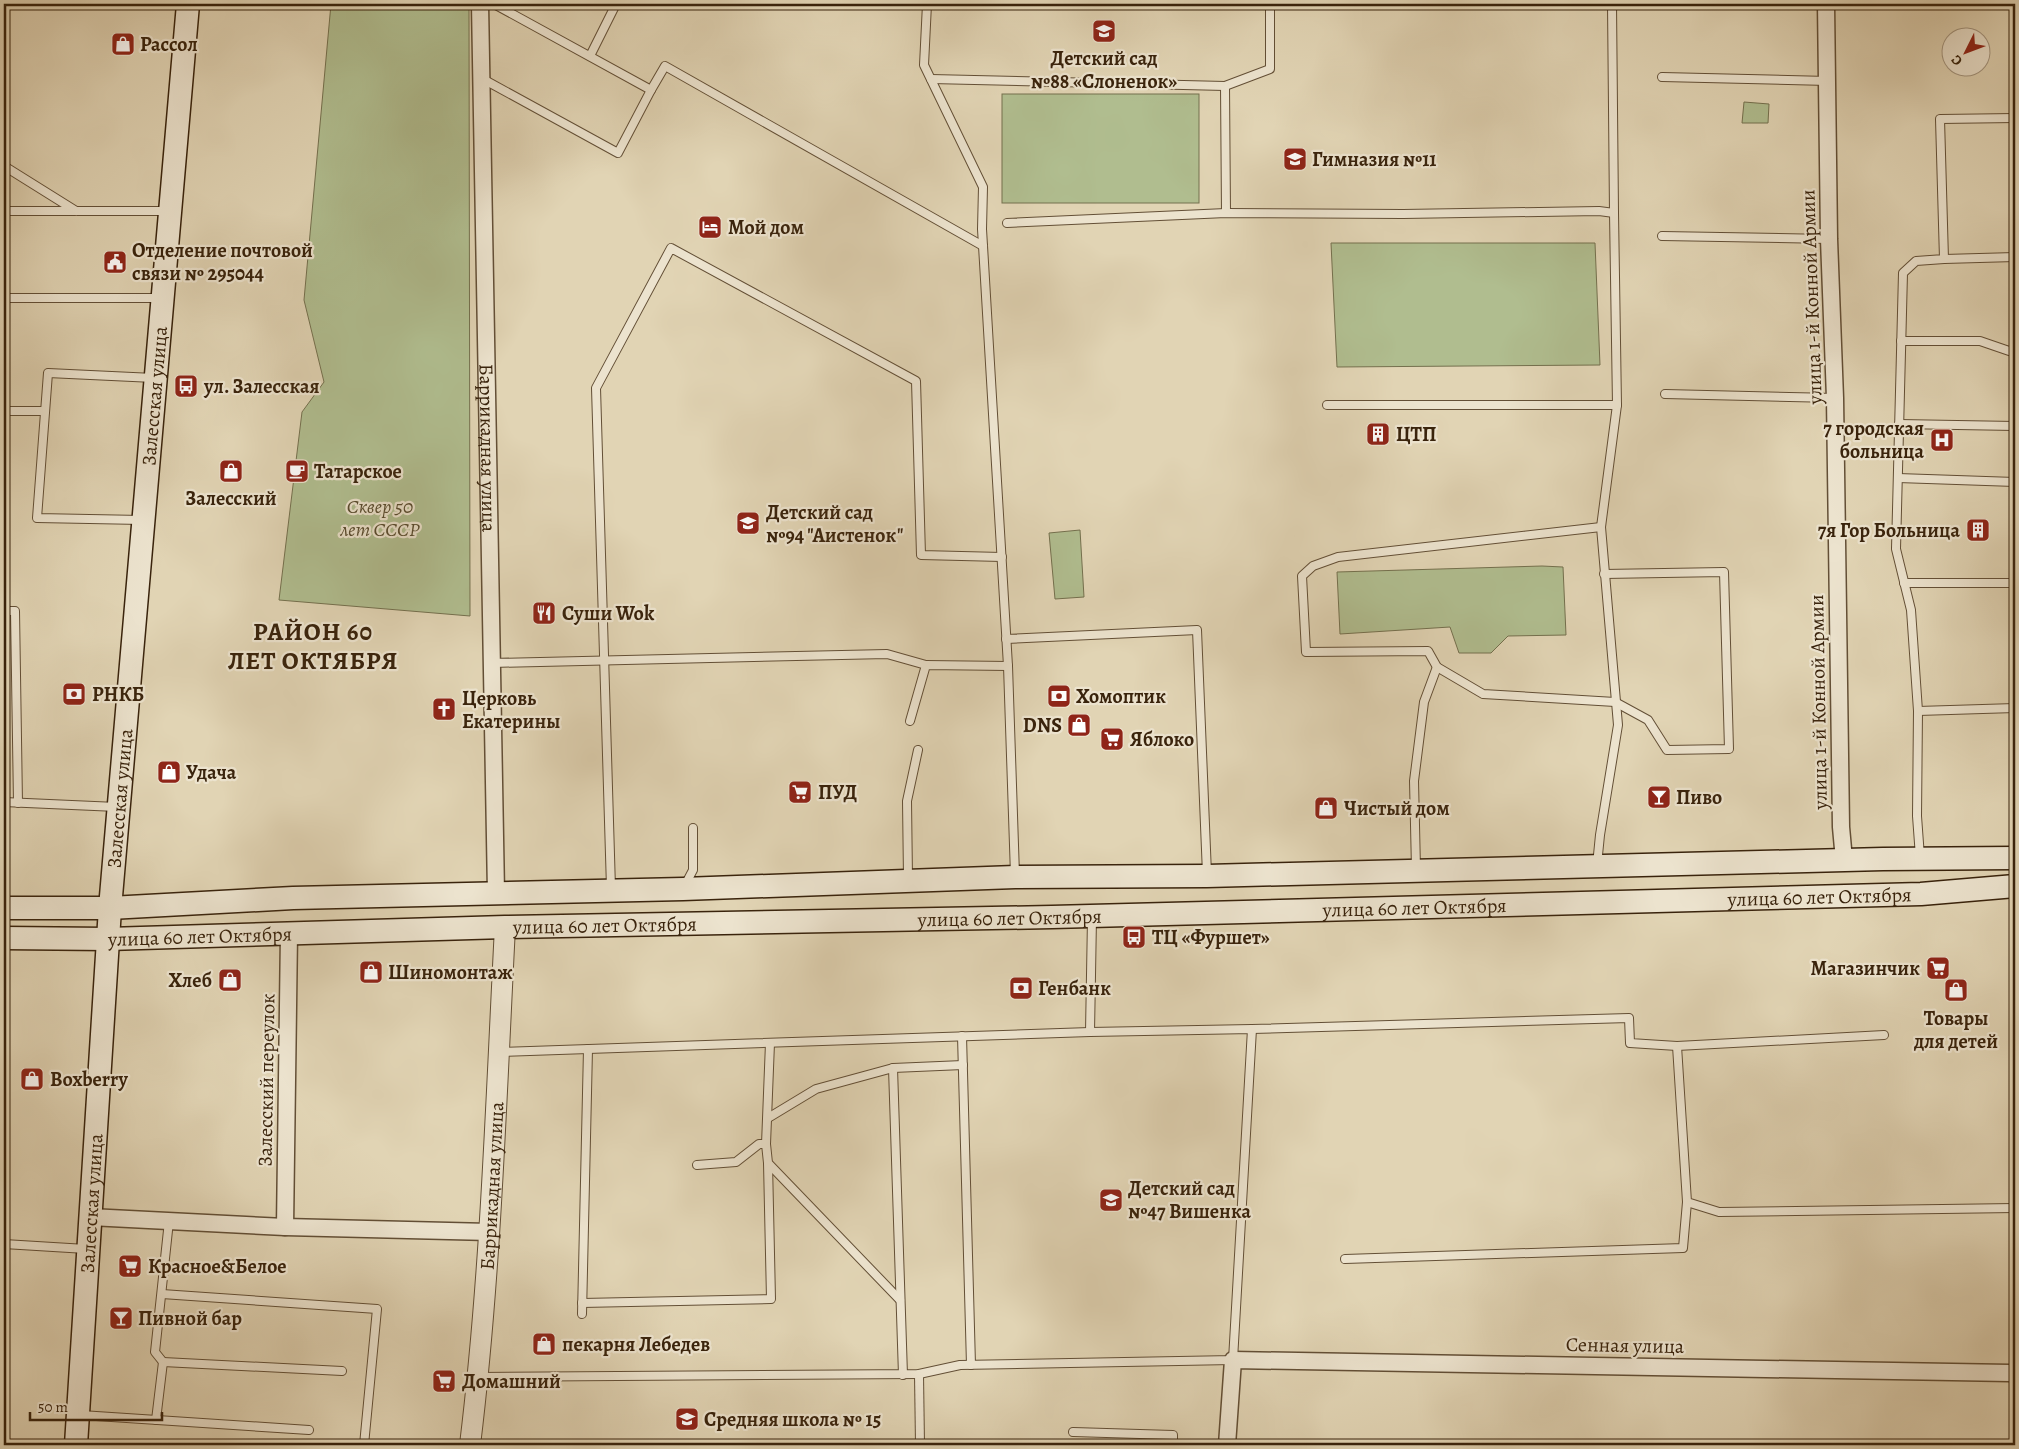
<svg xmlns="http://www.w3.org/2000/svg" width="2019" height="1449" viewBox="0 0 2019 1449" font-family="Alegreya,serif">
	<rect width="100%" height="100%" fill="#e1d4b4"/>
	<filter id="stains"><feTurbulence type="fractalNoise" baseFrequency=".004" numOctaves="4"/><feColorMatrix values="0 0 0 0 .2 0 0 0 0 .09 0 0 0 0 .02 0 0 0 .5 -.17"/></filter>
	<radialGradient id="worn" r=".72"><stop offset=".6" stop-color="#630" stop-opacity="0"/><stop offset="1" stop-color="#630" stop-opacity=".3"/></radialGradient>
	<g fill="#b0bd8f" stroke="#74704e">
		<path d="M331 4H469L470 616 279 600 302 412 324 382 304 300Z"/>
		<rect x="1002" y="94" width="197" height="109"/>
		<path d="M1744 102 1769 104 1768 123H1742Z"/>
		<path d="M1331 243H1595L1600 365 1337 367Z"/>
		<path d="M1080 530 1084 597 1055 599 1049 533Z"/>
		<path d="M1542 566 1563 567 1566 635 1508 636 1491 653H1459L1450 627 1340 634 1337 572Z"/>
	</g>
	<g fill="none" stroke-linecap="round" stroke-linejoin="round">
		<g stroke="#634f36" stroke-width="10">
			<g id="service">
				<path d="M927 4 924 65 983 187 982 229 1008 666 1015 875"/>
				<path d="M590 56 616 4"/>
				<path d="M1662 77 1828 81"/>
				<path d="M481 78 618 153 651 90 494 4"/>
				<path d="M931 79 1225 86 1270 69V4"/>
				<path d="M1225 86 1226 213"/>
				<path d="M651 90 665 66 983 246"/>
				<path d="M4 166 76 211"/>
				<path d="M4 211H168"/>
				<path d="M1007 223 1226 213 1403 214 1599 211 1614 213 1612 4"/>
				<path d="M1662 236 1829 239"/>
				<path d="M1944 259 2015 257"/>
				<path d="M4 298H160"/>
				<path d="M1901 341H1980L2015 353"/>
				<path d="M1665 394 1835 398"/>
				<path d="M1327 405H1617"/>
				<path d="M4 411H45"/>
				<path d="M1899 424 2015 426"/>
				<path d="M1898 478 2015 482"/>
				<path d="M142 520 37 518 48 373 154 378"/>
				<path d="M1601 527 1338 557 1313 566 1302 576 1306 652 1428 651 1437 667 1483 694 1615 702 1648 720 1667 750 1729 749 1724 572 1604 574"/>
				<path d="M1904 583H2015"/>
				<path d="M4 611H15L18 803"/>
				<path d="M1006 639 1197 630 1207 874"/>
				<path d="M492 663 887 654 926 665"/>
				<path d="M1918 711 2015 708"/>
				<path d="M910 721 926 665 1008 666"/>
				<path d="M4 802 117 807"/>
				<path d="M1920 857 1917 816 1918 711 1911 610 1896 549 1903 273 1916 261 1944 259 1940 119 2015 118"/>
				<path d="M1597 865 1600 835 1618 725 1601 527 1617 405 1614 213"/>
				<path d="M1416 869 1414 781 1424 702 1437 667"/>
				<path d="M908 878 907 801 918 750"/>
				<path d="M684 887 693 870V828"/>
				<path d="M611 888 596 388 671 248 916 381 921 555 1002 557"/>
				<path d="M1252 1029 1629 1018 1630 1043 1677 1046 1884 1035"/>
				<path d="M962 1036 971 1365"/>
				<path d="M1677 1046 1687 1202 1719 1212 2015 1208"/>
				<path d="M500 1052 1090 1032"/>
				<path d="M893 1068 903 1375"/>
				<path d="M768 1118 816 1089 893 1068 963 1065"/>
				<path d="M766 1144 768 1163 900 1300"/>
				<path d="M697 1165 736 1162 759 1144H766L770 1043"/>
				<path d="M4 1244 86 1249"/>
				<path d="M1345 1259 1683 1248 1687 1202"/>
				<path d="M162 1294 377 1309 364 1445"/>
				<path d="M582 1303 771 1299 768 1163"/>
				<path d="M582 1314 588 1049"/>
				<path d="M163 1362 155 1352 169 1221"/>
				<path d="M919 1374 920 1445"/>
				<path d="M478 1377 919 1374 960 1365 1233 1360 1252 1029 1090 1032 1092 918"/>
				<path d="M81 1415 309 1430"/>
				<path d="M156 1420 163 1362 342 1371"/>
				<path d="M1073 1432 1173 1435V1445"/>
			</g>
		</g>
		<g stroke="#634f36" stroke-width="19">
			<g id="minor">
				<path id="s1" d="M480 4 496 893"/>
				<path d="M1826 4 1829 239 1835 398 1841 827 1844 860"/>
				<path d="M90 1217 285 1227 490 1232"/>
				<path d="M285 1227 289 933"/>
				<path d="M1227 1445 1233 1360 2010 1373 2015 1375"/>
			</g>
		</g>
		<g stroke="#634f36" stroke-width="22">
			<g id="tertiary">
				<path id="s2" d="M470 1445C491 1273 496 1100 505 927"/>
			</g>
		</g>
		<g stroke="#39230c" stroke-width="25">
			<g id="secondary">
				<path d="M4 908H110L293 898 683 889 1015 877 1207 876 1883 859 2015 858"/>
				<path id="s3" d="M4 938 108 939 505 927 1052 917 1921 894 2015 886"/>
				<path id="s4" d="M76 1445 110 908 188 4"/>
			</g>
		</g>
		<use href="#service" stroke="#ece3ce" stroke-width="8"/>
		<use href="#minor" stroke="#ece3ce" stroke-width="16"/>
		<use href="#tertiary" stroke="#ece3ce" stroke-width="20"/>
		<use href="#secondary" stroke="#ece3ce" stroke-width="22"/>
	</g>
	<defs>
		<g id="school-square" transform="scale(1.25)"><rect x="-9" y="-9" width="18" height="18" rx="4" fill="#8f2418" stroke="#ece3ce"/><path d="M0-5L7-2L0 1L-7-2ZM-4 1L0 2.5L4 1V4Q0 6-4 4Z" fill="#fff"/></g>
		<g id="shop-square" transform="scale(1.25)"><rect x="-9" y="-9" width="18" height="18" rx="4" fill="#8f2418" stroke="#ece3ce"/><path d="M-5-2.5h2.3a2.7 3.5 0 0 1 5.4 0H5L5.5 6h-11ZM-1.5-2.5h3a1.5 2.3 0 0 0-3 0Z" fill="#fff"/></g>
		<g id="hotel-square" transform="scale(1.25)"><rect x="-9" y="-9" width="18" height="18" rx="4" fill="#8f2418" stroke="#ece3ce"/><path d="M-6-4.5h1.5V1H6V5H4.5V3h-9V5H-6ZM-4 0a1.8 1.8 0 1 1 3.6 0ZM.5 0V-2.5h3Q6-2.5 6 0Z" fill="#fff"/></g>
		<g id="civic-square" transform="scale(1.25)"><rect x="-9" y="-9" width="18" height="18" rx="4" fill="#8f2418" stroke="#ece3ce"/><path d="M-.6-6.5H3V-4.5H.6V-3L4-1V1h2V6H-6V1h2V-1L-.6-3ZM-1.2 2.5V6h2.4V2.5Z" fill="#fff"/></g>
		<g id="bus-square" transform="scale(1.25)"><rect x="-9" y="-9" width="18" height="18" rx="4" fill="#8f2418" stroke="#ece3ce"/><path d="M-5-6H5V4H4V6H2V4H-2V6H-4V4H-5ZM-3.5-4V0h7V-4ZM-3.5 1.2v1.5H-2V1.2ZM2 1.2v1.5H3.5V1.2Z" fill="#fff"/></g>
		<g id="building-square" transform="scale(1.25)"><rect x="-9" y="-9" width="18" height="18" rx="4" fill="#8f2418" stroke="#ece3ce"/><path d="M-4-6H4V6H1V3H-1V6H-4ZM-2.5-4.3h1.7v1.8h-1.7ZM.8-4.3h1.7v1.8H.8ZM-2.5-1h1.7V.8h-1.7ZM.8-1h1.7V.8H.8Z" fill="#fff"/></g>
		<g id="hospital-square" transform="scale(1.25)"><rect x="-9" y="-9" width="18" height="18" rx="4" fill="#8f2418" stroke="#ece3ce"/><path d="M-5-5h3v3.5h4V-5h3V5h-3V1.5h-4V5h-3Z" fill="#fff"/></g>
		<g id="cafe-square" transform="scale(1.25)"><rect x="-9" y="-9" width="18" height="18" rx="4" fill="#8f2418" stroke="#ece3ce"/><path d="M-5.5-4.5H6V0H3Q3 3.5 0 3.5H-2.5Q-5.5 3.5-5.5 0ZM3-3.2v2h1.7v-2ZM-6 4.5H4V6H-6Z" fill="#fff"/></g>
		<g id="restaurant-square" transform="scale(1.25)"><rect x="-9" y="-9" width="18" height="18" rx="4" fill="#8f2418" stroke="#ece3ce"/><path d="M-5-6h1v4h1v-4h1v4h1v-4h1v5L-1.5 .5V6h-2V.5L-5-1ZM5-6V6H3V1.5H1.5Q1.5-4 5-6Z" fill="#fff"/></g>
		<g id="bank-square" transform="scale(1.25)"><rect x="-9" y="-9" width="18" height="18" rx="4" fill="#8f2418" stroke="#ece3ce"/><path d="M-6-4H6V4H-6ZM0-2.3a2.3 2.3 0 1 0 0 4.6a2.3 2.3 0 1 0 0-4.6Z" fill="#fff"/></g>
		<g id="church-square" transform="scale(1.25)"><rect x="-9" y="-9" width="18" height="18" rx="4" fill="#8f2418" stroke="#ece3ce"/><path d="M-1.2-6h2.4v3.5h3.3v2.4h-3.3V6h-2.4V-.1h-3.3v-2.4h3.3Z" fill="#fff"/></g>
		<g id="supermarket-square" transform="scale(1.25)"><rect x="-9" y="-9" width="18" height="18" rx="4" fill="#8f2418" stroke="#ece3ce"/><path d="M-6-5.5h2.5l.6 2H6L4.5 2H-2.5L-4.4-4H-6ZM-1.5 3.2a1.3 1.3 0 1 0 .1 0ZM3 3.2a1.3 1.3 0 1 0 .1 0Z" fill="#fff"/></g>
		<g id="bar-square" transform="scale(1.25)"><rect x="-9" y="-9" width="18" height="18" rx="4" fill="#8f2418" stroke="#ece3ce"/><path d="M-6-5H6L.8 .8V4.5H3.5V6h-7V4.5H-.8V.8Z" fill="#fff"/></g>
	</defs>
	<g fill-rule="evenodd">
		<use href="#school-square" x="1104" y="31"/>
		<use href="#shop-square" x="123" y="44"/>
		<use href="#school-square" x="1295" y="159"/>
		<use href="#hotel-square" x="710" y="227"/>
		<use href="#civic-square" x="115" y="262"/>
		<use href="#bus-square" x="186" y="386"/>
		<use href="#building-square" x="1378" y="434"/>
		<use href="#hospital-square" x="1942" y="440"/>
		<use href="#shop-square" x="231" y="471"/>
		<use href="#cafe-square" x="297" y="471"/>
		<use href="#school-square" x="748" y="523"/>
		<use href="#building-square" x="1978" y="530"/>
		<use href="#restaurant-square" x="544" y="613"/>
		<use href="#bank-square" x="74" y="694"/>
		<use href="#bank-square" x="1059" y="696"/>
		<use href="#church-square" x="444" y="709"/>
		<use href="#shop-square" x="1079" y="725"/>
		<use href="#supermarket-square" x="1112" y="739"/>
		<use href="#shop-square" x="169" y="772"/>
		<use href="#supermarket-square" x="800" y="792"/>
		<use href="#bar-square" x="1659" y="797"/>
		<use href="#shop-square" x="1326" y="808"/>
		<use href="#bus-square" x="1134" y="937"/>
		<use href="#supermarket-square" x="1938" y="968"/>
		<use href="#shop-square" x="371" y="972"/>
		<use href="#shop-square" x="230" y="980"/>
		<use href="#bank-square" x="1021" y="988"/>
		<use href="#shop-square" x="1956" y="990"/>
		<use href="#shop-square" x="32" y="1079"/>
		<use href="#school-square" x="1111" y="1200"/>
		<use href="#supermarket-square" x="130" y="1266"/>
		<use href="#bar-square" x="121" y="1318"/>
		<use href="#shop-square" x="544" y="1344"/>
		<use href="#supermarket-square" x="444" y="1381"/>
		<use href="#school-square" x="687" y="1419"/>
	</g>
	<g text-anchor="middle" stroke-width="4.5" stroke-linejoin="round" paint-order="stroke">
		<g font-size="20" font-weight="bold" fill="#39230c" stroke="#ece3ce" text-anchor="start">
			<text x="140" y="51">Рассол</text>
			<text x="1104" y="65" text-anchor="middle">Детский сад<tspan x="1104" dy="23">№88 «Слоненок»</tspan></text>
			<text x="1312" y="166">Гимназия №11</text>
			<text x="728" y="234">Мой дом</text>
			<text x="132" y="257">Отделение почтовой<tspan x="132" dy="23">связи № 295044</tspan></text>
			<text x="204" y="393">ул. Залесская</text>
			<text x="1924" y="435" text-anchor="end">7 городская<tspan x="1924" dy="23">больница</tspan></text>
			<text x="1396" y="441">ЦТП</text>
			<text x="314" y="478">Татарское</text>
			<text x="231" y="505" text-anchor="middle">Залесский</text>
			<text x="766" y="519">Детский сад<tspan x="766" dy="23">№94 "Аистенок"</tspan></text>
			<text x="1960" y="537" text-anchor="end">7я Гор Больница</text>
			<text x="562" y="620">Суши Wok</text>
			<text x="92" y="701">РНКБ</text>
			<text x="1076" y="703">Хомоптик</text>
			<text x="462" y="705">Церковь<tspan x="462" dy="23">Екатерины</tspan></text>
			<text x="1062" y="732" text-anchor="end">DNS</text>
			<text x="1130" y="746">Яблоко</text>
			<text x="186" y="779">Удача</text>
			<text x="818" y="799">ПУД</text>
			<text x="1676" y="804">Пиво</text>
			<text x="1344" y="815">Чистый дом</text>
			<text x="1152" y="944">ТЦ «Фуршет»</text>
			<text x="1920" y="975" text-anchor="end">Магазинчик</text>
			<text x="388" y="979">Шиномонтаж</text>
			<text x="212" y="987" text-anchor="end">Хлеб</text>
			<text x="1038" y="995">Генбанк</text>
			<text x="1956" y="1025" text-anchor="middle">Товары<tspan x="1956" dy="23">для детей</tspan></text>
			<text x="50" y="1086">Boxberry</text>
			<text x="1128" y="1195">Детский сад<tspan x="1128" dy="23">№47 Вишенка</tspan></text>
			<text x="148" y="1273">Красное&amp;Белое</text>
			<text x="138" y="1325">Пивной бар</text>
			<text x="562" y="1351">пекарня Лебедев</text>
			<text x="462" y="1388">Домашний</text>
			<text x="704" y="1426">Средняя школа № 15</text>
		</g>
		<g font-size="20" fill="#39230c" stroke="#ece3ce">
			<text transform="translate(1811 297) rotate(-92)" y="7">улица 1-й Конной Армии</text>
			<text dy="7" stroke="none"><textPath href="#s4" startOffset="1052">Залесская улица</textPath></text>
			<text dy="7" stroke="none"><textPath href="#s1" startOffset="444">Баррикадная улица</textPath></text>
			<text transform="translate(1818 702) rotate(-91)" y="7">улица 1-й Конной Армии</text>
			<text dy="7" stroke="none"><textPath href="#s4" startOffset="648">Залесская улица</textPath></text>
			<text dy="7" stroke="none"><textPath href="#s3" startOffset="1816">улица 60 лет Октября</textPath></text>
			<text dy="7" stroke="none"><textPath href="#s3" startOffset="1411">улица 60 лет Октября</textPath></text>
			<text dy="7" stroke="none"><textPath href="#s3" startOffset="1006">улица 60 лет Октября</textPath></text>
			<text dy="7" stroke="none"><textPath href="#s3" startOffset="601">улица 60 лет Октября</textPath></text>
			<text dy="7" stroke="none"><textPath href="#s3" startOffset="196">улица 60 лет Октября</textPath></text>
			<text transform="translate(266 1080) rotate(-89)" y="7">Залесский переулок</text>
			<text dy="7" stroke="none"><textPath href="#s2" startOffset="260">Баррикадная улица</textPath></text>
			<text dy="7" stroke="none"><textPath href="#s4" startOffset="242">Залесская улица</textPath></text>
			<text transform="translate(1625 1345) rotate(1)" y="7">Сенная улица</text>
		</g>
		<g font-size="20" font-style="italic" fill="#574a2d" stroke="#ece3ce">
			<text x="380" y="513">Сквер 50<tspan x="380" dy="23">лет СССР</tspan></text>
		</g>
		<g font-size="25" font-weight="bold" letter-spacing="1" fill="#39230c" stroke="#ece3ce">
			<text x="313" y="640">РАЙОН 60<tspan x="313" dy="29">ЛЕТ ОКТЯБРЯ</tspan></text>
		</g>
	</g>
	<rect width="2019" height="1449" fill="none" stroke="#e1d4b4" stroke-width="20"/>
	<rect x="5" y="5" width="2009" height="1439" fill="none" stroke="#39230c" stroke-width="2.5"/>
	<rect x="10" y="10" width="1999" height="1429" fill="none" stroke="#39230c"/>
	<g transform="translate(1966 52) rotate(228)"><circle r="24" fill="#ece3ce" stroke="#a49680"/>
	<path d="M0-4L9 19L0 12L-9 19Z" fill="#8f2418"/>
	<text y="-8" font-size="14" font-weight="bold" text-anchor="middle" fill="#39230c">С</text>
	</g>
	<path d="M30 1412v8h132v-8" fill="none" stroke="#39230c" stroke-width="2.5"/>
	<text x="38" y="1412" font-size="15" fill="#39230c" stroke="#ece3ce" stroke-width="4" paint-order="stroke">50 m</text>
	<rect width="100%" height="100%" filter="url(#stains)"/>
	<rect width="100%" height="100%" fill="url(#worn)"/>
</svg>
